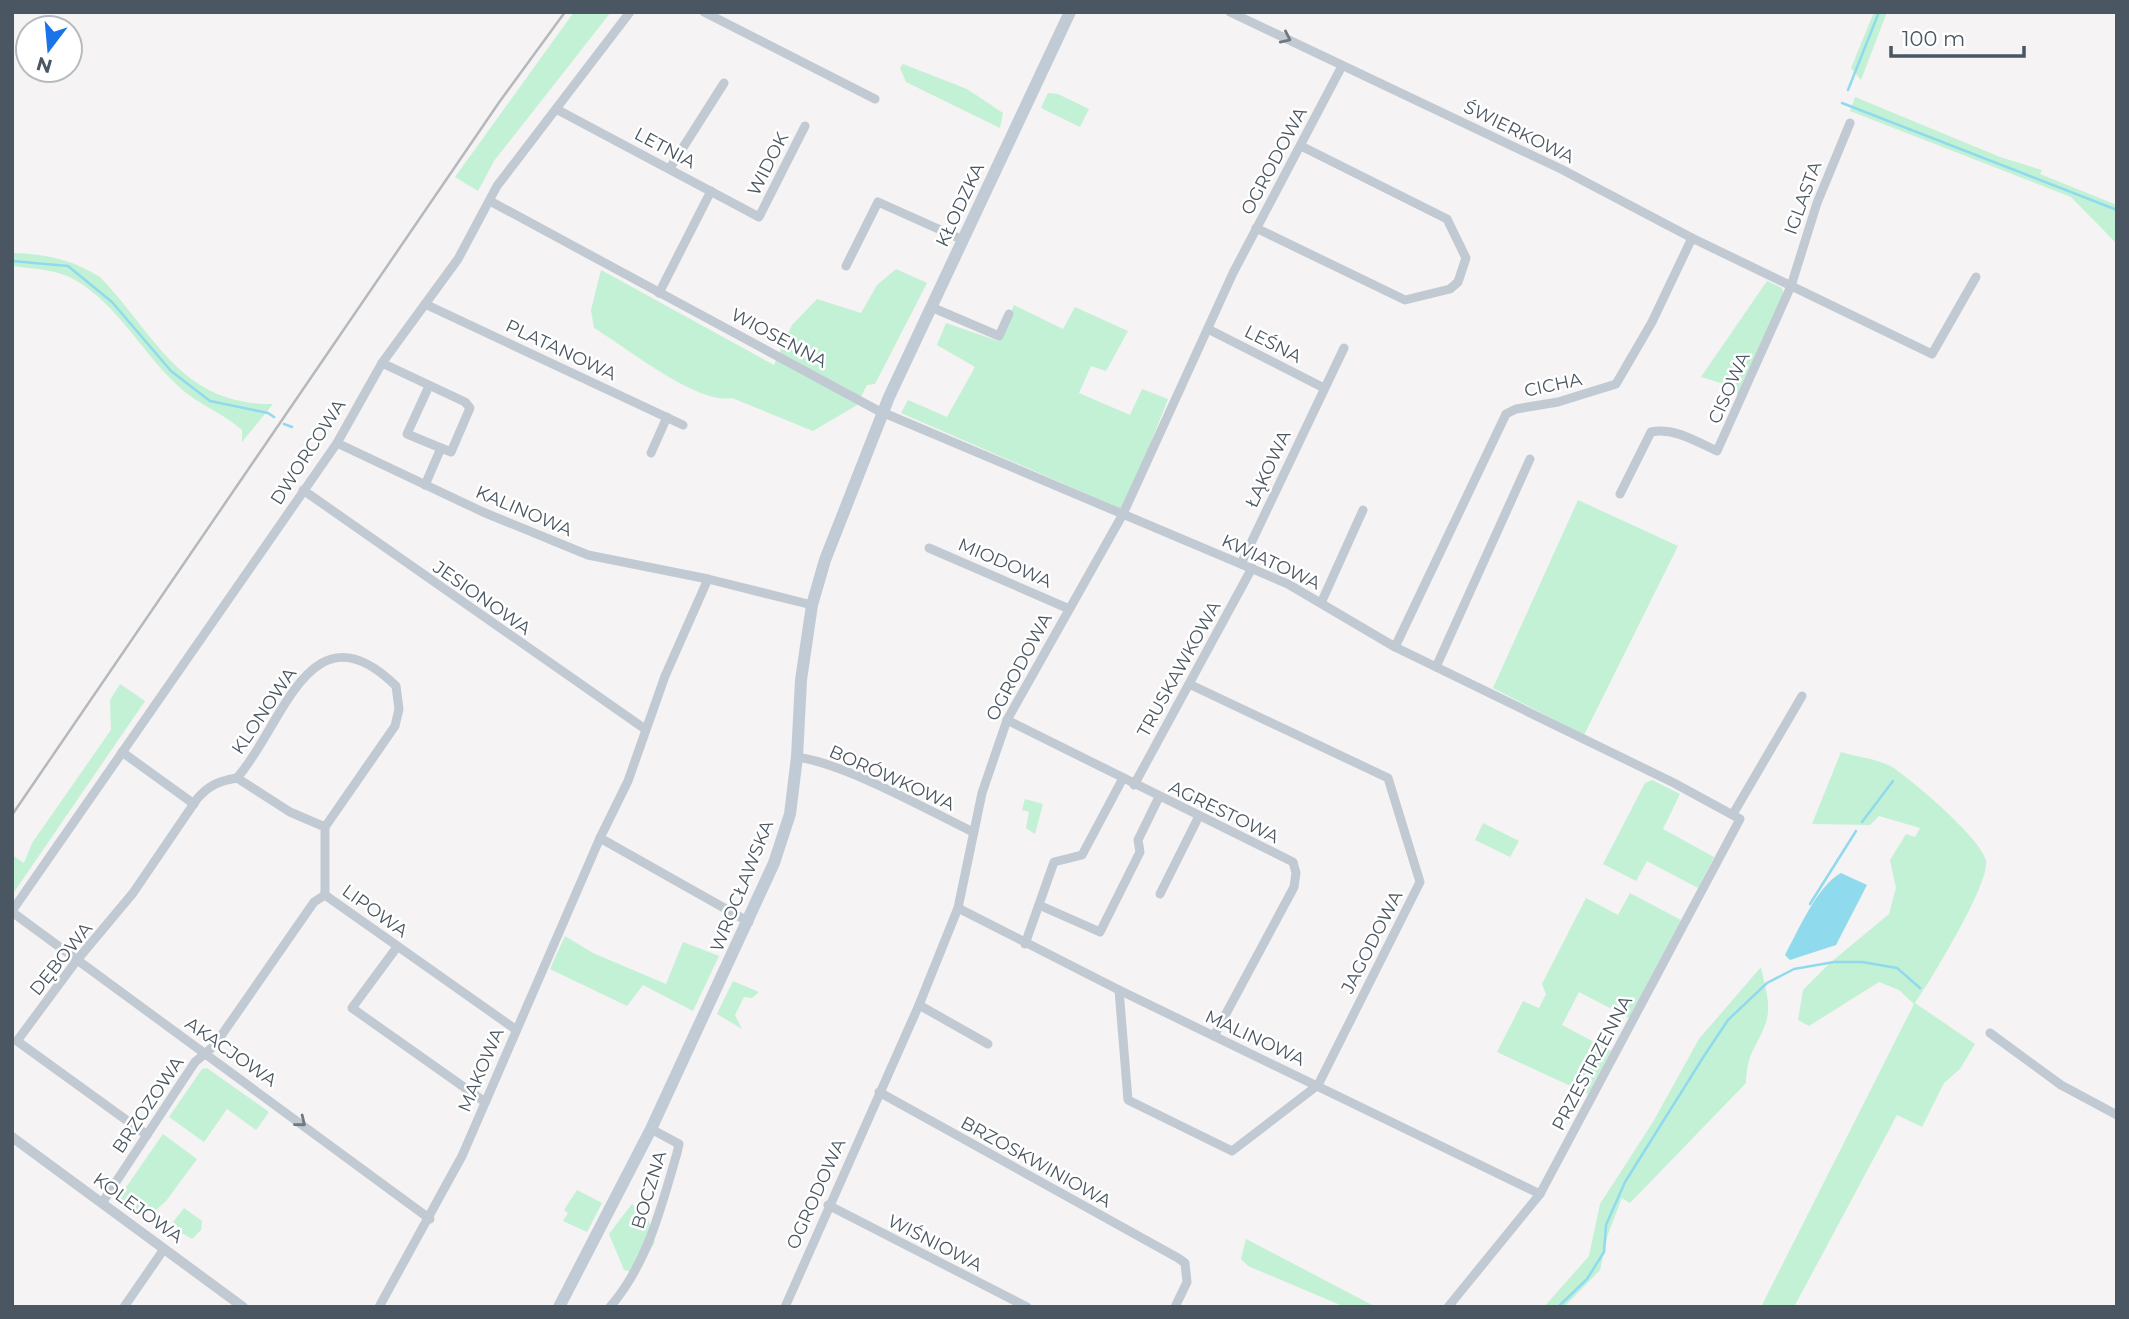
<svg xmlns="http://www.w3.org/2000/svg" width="2129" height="1319" viewBox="0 0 2129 1319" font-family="Montserrat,sans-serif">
	<rect width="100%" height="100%" fill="#f5f3f3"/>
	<g fill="#c3f1d5">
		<path d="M574 12H611L494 161 478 191 455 177Z"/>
		<path d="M1874 12H1887L1861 80 1851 68Z"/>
		<path d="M903 64 967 89 1003 113 1000 128 906 82 900 68Z"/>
		<path d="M1048 93 1058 94 1089 109 1080 127 1041 108Z"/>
		<path d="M1855 97 2000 157 2042 170 2040 174 2117 205V244L2071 197 1850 111Z"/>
		<path d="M12 253C46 254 71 259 100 277 156 335 180 405 273 404L242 442V430C222 412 196 404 176 384 142 352 116 303 75 280 56 269 33 269 12 266Z"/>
		<path d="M896 269 927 283 875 384 867 385 857 405 813 431 732 398C697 405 626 347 594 328L591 310 601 270 774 365 792 325 817 299 861 313 877 285Z"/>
		<path d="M1767 281 1782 288 1784 296 1739 397 1734 387 1701 377Z"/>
		<path d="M1014 305 1063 329 1075 307 1128 331 1106 371 1091 366 1079 393 1130 415 1142 389 1168 399 1124 510 901 413 908 400 947 417 975 367 937 345 946 323 998 341Z"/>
		<path d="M1578 500 1678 546 1584 735 1493 688Z"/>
		<path d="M120 684 145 701 12 895V855L24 863 32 843 111 730 110 700Z"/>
		<path d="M1841 752C1857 757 1878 759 1892 767 1912 780 1982 839 1986 861 1990 883 1930 982 1915 1003L1975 1044 1960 1069 1944 1083 1922 1127 1897 1115 1794 1307H1761L1914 1004 1899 990 1879 982 1809 1026 1798 1020 1803 990 1830 963 1889 914 1896 888 1890 860 1906 834 1915 837 1920 828 1879 816 1870 825 1812 824Z"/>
		<path d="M1652 780 1680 794 1663 829 1714 857 1698 888 1647 861 1636 881 1603 864 1645 783Z"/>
		<path d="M1025 799 1043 804 1035 834 1026 828 1029 812 1022 810Z"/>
		<path d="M1483 823 1519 841 1510 857 1475 840Z"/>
		<path d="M1630 893 1681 920 1629 1018 1579 992 1562 1025 1611 1051 1588 1094 1497 1052 1523 1001 1539 1008 1546 994 1542 984 1586 898 1618 915Z"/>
		<path d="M565 936 593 953 666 984 683 942 719 956 693 1011 643 985 627 1006 550 969Z"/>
		<path d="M1761 967C1764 984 1772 1005 1766 1022 1757 1049 1747 1050 1746 1083L1630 1203 1622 1198 1608 1234 1600 1270 1564 1307H1544L1589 1256 1600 1204 1653 1122 1699 1039Z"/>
		<path d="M733 981 759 992 752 998 744 997 735 1015 742 1029 717 1014Z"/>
		<path d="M207 1068 269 1112 256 1130 227 1109 204 1142 169 1117 202 1069Z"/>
		<path d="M163 1134 197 1159 166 1201 154 1212 150 1210 143 1218 118 1199Z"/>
		<path d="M577 1190 602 1203 587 1232 563 1221 568 1213 564 1210Z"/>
		<path d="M632 1204 648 1219 655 1242 637 1273 624 1270 609 1234Z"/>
		<path d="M184 1208 202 1221 201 1230 192 1239 170 1226Z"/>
		<path d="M1246 1239 1376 1307H1345L1248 1266 1241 1259Z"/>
	</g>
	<path fill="#90daee" d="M1841 873 1867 885 1836 945 1790 960 1785 955C1798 931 1817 886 1841 873Z"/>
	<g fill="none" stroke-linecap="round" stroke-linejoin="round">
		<g stroke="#90daee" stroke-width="2.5">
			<path d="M1848 90 1879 12"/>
			<path d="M1842 103 2117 210"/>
			<path d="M12 261 68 266 112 302 171 371 210 401 268 413 274 417"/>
			<path d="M284 424 292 427"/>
			<path d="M1862 822 1893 781"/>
			<path d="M1810 904 1856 831"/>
			<path d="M1558 1307 1587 1279 1604 1252 1606 1225 1625 1182 1704 1056 1728 1020 1767 983 1794 969 1834 962H1862L1897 968 1920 988"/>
		</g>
		<g stroke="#c1cad2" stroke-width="9">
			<path d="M704 12 875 99"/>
			<path d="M1230 12 1561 169 1692 238 1932 354 1976 277"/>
			<path d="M556 109 759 217 805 126"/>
			<path d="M670 168 724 83"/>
			<path d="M490 201 877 410 1288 584 1395 647 1674 783 1740 819 1540 1194 1448 1307"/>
			<path d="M1256 228 1405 300 1450 289 1458 282 1466 258 1447 219 1301 146"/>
			<path d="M846 266 878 202 963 240"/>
			<path d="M659 293 711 191"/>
			<path d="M425 304 683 425"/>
			<path d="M931 307 999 336 1009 314"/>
			<path d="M1208 329 1324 388"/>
			<path d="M382 363 465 402 470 408 451 452 441 448 425 485"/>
			<path d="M429 386 407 434 441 448"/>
			<path d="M337 443 483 512 588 555 708 579"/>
			<path d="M651 453 667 417"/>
			<path d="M303 490 645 729"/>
			<path d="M1620 494 1651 432C1674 427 1697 442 1717 451L1791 286 1817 203 1850 123"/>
			<path d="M929 548 1067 608"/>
			<path d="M1241 564 1344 348"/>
			<path d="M1321 603 1363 510"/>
			<path d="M1395 647 1506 414 1516 409 1558 402 1616 384 1652 322 1692 238"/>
			<path d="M1436 667 1530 459"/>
			<path d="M1007 720 1293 862 1296 873 1294 887 1214 1036"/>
			<path d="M122 752 194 804"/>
			<path d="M797 757C846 764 926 809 973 832"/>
			<path d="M237 778C284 724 310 602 396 686L399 709 395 726 325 827"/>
			<path d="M1134 785 1252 568"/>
			<path d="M1733 814 1802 696"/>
			<path d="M600 838 749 922"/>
			<path d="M1160 894 1199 816"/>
			<path d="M1039 905 1100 932 1140 852 1138 840 1159 797"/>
			<path d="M958 908 1119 990 1540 1194"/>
			<path d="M12 911 337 443 382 363 458 259 497 186 630 12"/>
			<path d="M12 912 430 1219"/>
			<path d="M1025 944 1054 862 1082 855 1122 780"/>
			<path d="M397 947 352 1008 485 1102"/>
			<path d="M1119 990 1128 1100 1232 1151 1318 1085 1420 882 1388 778 1189 684"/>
			<path d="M919 1005 988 1044"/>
			<path d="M1990 1033 2061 1085 2117 1115"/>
			<path d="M879 1092 1178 1258 1185 1263 1187 1282 1175 1307"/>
			<path d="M147 1135 17 1041 77 960 133 893 197 799C209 785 219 781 237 778L290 812 325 827V895L515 1029"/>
			<path d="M102 1203 195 1062 214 1046 314 902 325 895"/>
			<path d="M828 1205 1027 1307"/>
			<path d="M124 1307 164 1249"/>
			<path d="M379 1307 462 1156 600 838 628 781 665 676 708 579 812 605"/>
			<path d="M610 1307C648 1263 661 1207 677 1153L679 1144 651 1129"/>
			<path d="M785 1307 919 1005 958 908 982 793 1007 720 1123 514 1233 273 1342 66"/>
		</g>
		<path stroke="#c1cad2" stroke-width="10" d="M12 1137 243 1307"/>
		<path stroke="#c1cbd6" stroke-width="12" d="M559 1307 651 1129 774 863 790 814 797 757 801 680 812 605 825 560 889 397 1070 12"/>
		<path stroke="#b5b8bd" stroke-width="2.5" d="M12 815 500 101 565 12"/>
	</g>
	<defs><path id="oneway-chevron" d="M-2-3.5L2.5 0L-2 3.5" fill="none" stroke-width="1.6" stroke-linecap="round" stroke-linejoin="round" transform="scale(1.75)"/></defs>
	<g stroke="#6e7983">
		<use href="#oneway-chevron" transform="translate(1286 38) rotate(25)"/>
		<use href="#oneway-chevron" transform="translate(301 1122) rotate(39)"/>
	</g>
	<g text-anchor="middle" stroke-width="5" stroke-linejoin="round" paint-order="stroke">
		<g font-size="18" fill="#4a5661" stroke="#fff">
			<text transform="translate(1519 132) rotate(26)" y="6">ŚWIERKOWA</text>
			<text transform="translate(665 148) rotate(28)" y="6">LETNIA</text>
			<text transform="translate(1274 161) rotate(-62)" y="6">OGRODOWA</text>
			<text transform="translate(768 164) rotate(-63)" y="6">WIDOK</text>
			<text transform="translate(1803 198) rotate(-70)" y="6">IGLASTA</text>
			<text transform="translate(960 205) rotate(-65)" y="6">KŁODZKA</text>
			<text transform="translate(779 338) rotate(28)" y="6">WIOSENNA</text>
			<text transform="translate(1273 344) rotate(27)" y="6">LEŚNA</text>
			<text transform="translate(561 350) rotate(25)" y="6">PLATANOWA</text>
			<text transform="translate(1553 385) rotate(-12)" y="6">CICHA</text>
			<text transform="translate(1729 388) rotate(-66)" y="6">CISOWA</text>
			<text transform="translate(308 452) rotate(-57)" y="6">DWORCOWA</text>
			<text transform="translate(1268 469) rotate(-65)" y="6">ŁĄKOWA</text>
			<text transform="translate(524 511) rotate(23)" y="6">KALINOWA</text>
			<text transform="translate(1271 562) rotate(25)" y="6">KWIATOWA</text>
			<text transform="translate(1005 563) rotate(23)" y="6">MIODOWA</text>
			<text transform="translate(482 598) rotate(35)" y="6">JESIONOWA</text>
			<text transform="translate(1019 667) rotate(-62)" y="6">OGRODOWA</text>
			<text transform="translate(1179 669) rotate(-61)" y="6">TRUSKAWKOWA</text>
			<text transform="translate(264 711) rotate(-56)" y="6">KLONOWA</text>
			<text transform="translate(892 778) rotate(24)" y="6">BORÓWKOWA</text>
			<text transform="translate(1224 812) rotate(26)" y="6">AGRESTOWA</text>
			<text transform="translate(742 886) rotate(-68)" y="6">WROCŁAWSKA</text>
			<text transform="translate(375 911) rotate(36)" y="6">LIPOWA</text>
			<text transform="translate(1372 942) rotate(-63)" y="6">JAGODOWA</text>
			<text transform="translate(61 959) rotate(-51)" y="6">DĘBOWA</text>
			<text transform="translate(1255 1038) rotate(25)" y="6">MALINOWA</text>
			<text transform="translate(231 1052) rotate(35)" y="6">AKACJOWA</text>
			<text transform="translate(1592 1063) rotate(-62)" y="6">PRZESTRZENNA</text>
			<text transform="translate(481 1070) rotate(-67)" y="6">MAKOWA</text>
			<text transform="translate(148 1105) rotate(-56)" y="6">BRZOZOWA</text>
			<text transform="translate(1036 1162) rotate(29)" y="6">BRZOSKWINIOWA</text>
			<text transform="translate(649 1190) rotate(-73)" y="6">BOCZNA</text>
			<text transform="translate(816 1194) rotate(-66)" y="6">OGRODOWA</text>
			<text transform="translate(138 1208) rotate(36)" y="6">KOLEJOWA</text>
			<text transform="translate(935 1243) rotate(27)" y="6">WIŚNIOWA</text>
		</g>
	</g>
	<rect width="2129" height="1319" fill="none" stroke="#4a5661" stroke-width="28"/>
	<g transform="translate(49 49) rotate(196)"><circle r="33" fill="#ffffff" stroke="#b7bbc0" stroke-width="2"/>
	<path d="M0-5L12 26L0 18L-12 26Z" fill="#1a73e8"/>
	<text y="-10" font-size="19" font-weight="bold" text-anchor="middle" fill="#4a5661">N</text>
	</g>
	<path d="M1891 46v10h133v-10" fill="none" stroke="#4a5661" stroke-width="3.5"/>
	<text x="1902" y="46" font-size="21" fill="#4a5661" stroke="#ffffff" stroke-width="5" paint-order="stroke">100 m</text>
</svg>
